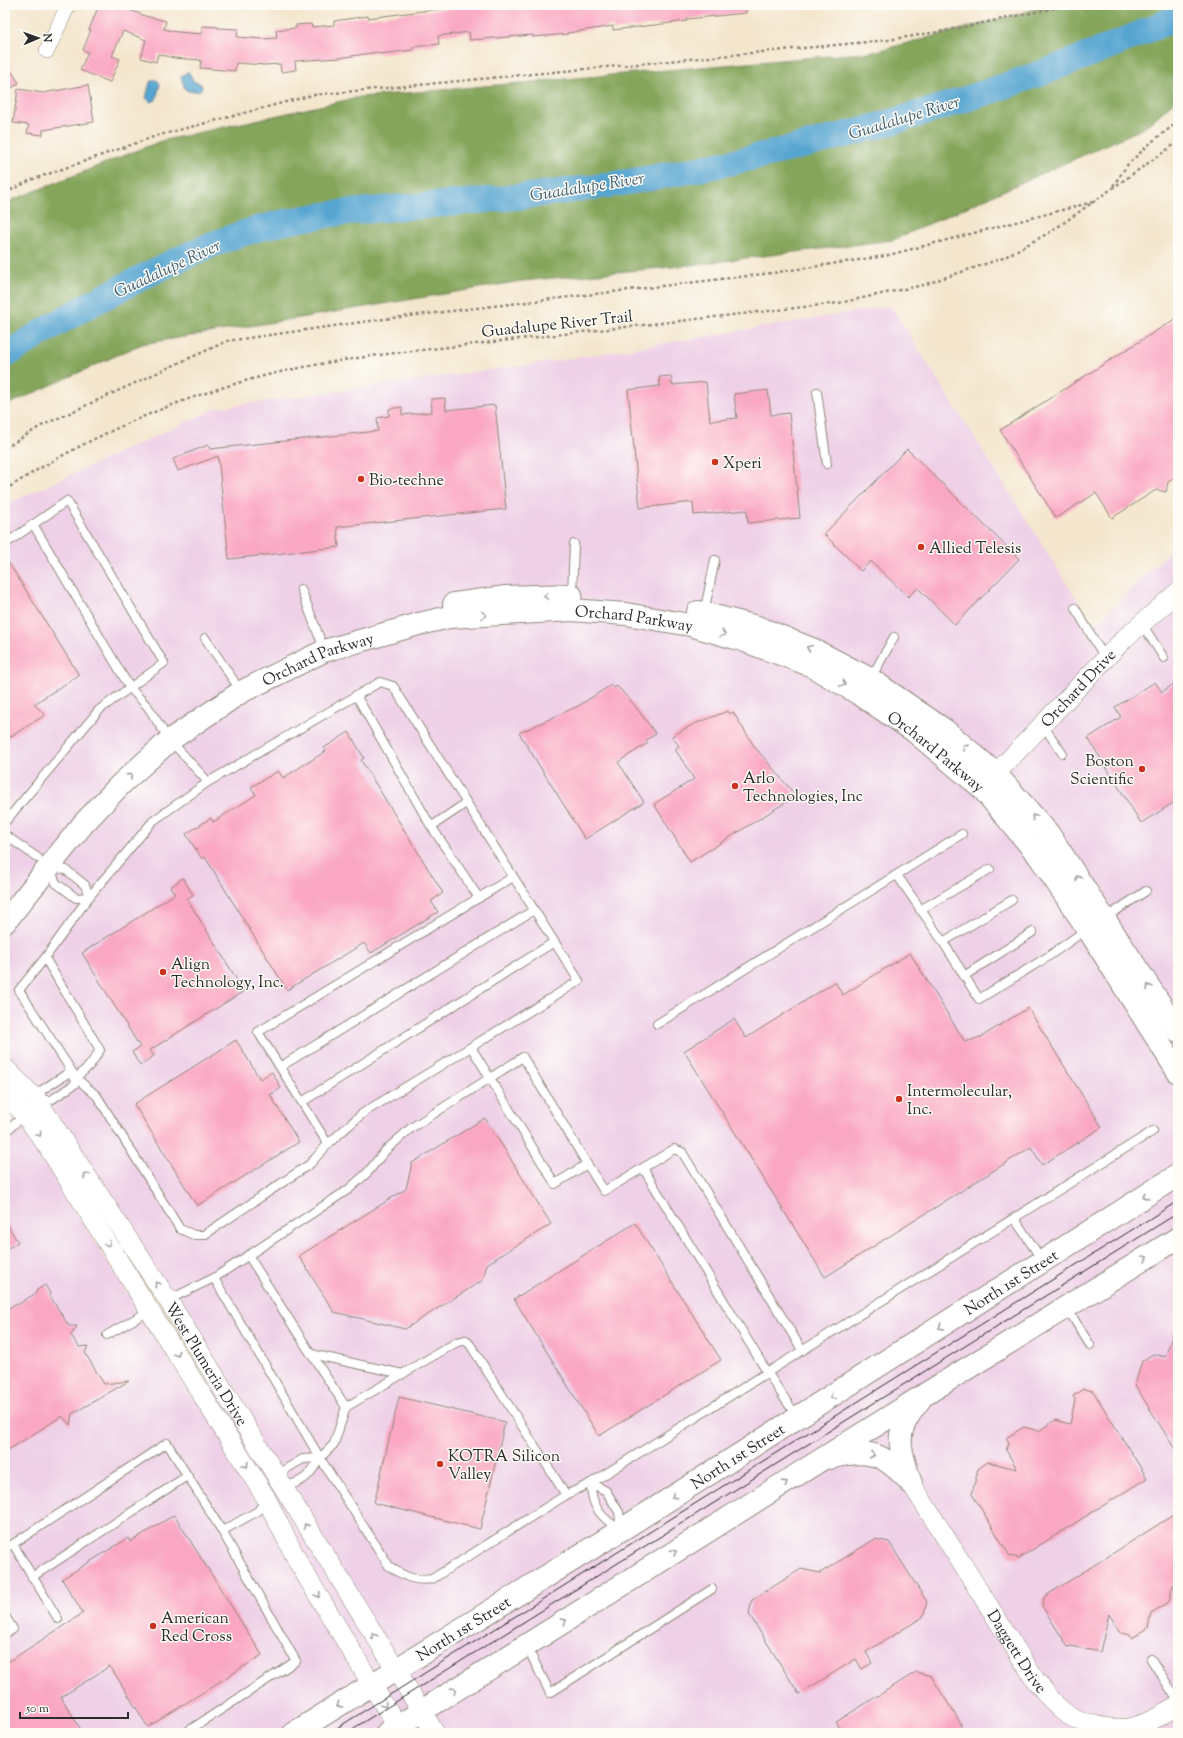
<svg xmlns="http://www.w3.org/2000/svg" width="1183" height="1738" viewBox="0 0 1183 1738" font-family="'Sorts Mill Goudy',serif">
	<rect width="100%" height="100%" fill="#fdfcf7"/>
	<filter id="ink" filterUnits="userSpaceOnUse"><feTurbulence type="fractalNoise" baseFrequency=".025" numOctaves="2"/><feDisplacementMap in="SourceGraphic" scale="8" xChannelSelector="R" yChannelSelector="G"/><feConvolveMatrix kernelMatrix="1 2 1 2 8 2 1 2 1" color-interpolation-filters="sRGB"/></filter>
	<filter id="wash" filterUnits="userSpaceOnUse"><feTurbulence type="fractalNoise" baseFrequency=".012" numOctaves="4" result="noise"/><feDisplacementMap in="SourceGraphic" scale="16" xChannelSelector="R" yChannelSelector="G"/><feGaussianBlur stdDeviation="0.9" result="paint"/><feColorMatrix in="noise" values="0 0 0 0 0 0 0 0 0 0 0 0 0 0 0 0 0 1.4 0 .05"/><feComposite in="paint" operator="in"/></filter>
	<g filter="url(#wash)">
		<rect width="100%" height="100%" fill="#f4e6cd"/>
		<path fill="#eed0e7" d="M891 306 1094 626 1178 543V1733H5V1107L35 1145 194 1400 225 1381 66 1126 5 1057V505L217 408 556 361Z"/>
		<path fill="#84a55a" stroke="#586842" d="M1046 5H1178V98L1144 128 893 240 682 266 522 281 142 344 5 406V203L161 141 360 97 873 52 1016 15Z"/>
		<g fill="#57a5d1" stroke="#41687e">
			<path d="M187 72H189L193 81 201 84 202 88 199 91H188L185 89 181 77Z"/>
			<path d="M154 80H157L160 84 156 100 150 102 146 98 150 82Z"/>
		</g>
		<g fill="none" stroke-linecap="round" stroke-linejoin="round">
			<path stroke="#57a5d1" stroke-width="26" d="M5 356C48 327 93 302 139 279 184 256 228 235 277 224 331 211 388 209 443 204 505 199 566 192 628 182 817 150 1003 96 1178 17"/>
		</g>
		<g id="blocks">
			<g fill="#faa7c3">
				<path d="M99 5H118L145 16 166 21 164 29 177 32 202 34V26L218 27V28L238 29 237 37 264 39 277 38 276 30 296 28V25L311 24 312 27 334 25V21L368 16V18L430 10 483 5H746V13L687 19V21L613 30V26L567 33 568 34 533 37V35L470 40 469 32 438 36 439 44 413 47V50L379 54 378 52 339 58 295 61 296 70 281 72 280 64 265 65 236 63 235 71 200 68 201 60 174 58 158 54 156 62 141 58 146 40 123 31 112 56 120 59 110 82 80 70 88 52 83 50 91 30H89Z"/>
				<path d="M5 61 19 83 5 92Z"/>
				<path d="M88 85 94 122 43 130V135L27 133 29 125 13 123 18 89 43 93Z"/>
				<path d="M1178 317V476L1168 482 1166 492 1156 490 1112 518 1096 493 1056 518 1000 430Z"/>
				<path d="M671 376 672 385 706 382 710 421 737 418 734 394 768 390 771 415 789 413 800 518 748 523 747 510 694 515 693 502 640 508 628 390 660 386 659 377Z"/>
				<path d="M445 398 446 410 495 405 506 509 337 527 339 547 229 559 218 456 178 471 173 459 208 445 210 449 378 431 377 418 389 416V409L402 407V415L432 412 431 399Z"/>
				<path d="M907 449 1019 559 955 625 918 588 908 597 871 561 861 571 824 534Z"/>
				<path d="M5 557 79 675 34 704 45 715 5 740Z"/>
				<path d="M1178 681V800L1141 823 1088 738 1121 717 1115 707 1155 682 1162 692Z"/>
				<path d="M611 685 614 688 617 686 632 702 656 734 646 740 648 743 618 762 644 802 585 839 519 733 578 706Z"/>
				<path d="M728 711 730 714 733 712 754 746 796 796 690 862 654 804 694 779 675 749 679 746 672 736 694 724Z"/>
				<path d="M349 732 364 758 361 760 443 893 431 901 438 912 371 953 364 943 287 990 205 857 202 859 186 834 211 818 213 822 256 795 251 787 278 771 283 778 326 751 324 748Z"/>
				<path d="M183 878 193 895 187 899 244 991 150 1050 154 1056 140 1065 132 1052 140 1047 82 953 175 894 170 887Z"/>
				<path d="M910 953 965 1042 981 1037 1028 1008 1102 1127 1042 1165 1031 1147 825 1277 684 1051 734 1019 746 1038 835 982 843 995Z"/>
				<path d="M236 1040 260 1079 272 1072 281 1088 270 1095 299 1142 197 1206 134 1104Z"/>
				<path d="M485 1118 551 1224 487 1264 483 1280 405 1329 334 1312 299 1256 406 1189 412 1163Z"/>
				<path d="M5 1221 18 1242 5 1250Z"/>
				<path d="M635 1223 721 1360 599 1436 514 1299Z"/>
				<path d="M45 1285 50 1293 49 1295 69 1326H77L71 1335 79 1347 88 1346 85 1353 104 1384 129 1381 72 1414 70 1425 62 1416 5 1452V1311L15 1304 17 1305 36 1293 37 1290Z"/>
				<path d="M1176 1326 1178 1327V1454L1135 1385 1142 1361 1153 1354 1165 1357Z"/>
				<path d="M1083 1389 1093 1391 1147 1478 1019 1558 1010 1556 972 1494 978 1469 988 1462 1017 1469 1006 1450 1009 1442 1006 1438 1024 1427 1039 1431 1055 1420 1070 1424 1075 1400 1073 1396Z"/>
				<path d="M399 1397 505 1422 480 1529 374 1503Z"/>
				<path d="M1178 1512V1586L1173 1585 1169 1602 1151 1613 1148 1628 1132 1638 1130 1635 1121 1633 1109 1614 1100 1652 1071 1646 1068 1647 1042 1606 1044 1597Z"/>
				<path d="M174 1515 262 1655 148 1727 110 1666 61 1697 83 1733H5V1664L83 1613 62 1579 128 1538 130 1542Z"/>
				<path d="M875 1539 889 1542 927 1602 923 1617 866 1652 872 1663 862 1669 856 1659 799 1694 749 1614 752 1600 801 1569 820 1573Z"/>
				<path d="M916 1672 931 1676 961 1724 960 1733H843L836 1722Z"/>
			</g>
		</g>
	</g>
	<g filter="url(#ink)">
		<use href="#blocks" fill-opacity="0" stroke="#90887c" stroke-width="1"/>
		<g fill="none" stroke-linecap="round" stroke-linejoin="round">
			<g stroke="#90887c" stroke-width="10">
				<g id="service">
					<path d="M817 392 827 464"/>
					<path d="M33 524 130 688 148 707 162 729"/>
					<path d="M5 544 67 501 164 663 99 710 5 822"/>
					<path d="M301 589 320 639"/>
					<path d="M572 595 574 544"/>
					<path d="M1075 608 1105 658"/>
					<path d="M704 613 715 560"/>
					<path d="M1142 624 1164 658"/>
					<path d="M205 638 234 681"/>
					<path d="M871 678 894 637"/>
					<path d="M356 695 429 823 479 898"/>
					<path d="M1043 725 1062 753"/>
					<path d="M170 740 208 782 380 682 393 686 579 981 471 1047 490 1078 411 1128 386 1150 367 1173 349 1189 214 1278 320 1458 389 1566C403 1576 415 1582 432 1579L566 1495 591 1483 1153 1131"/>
					<path d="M208 782 153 821 89 897 45 958 19 990 76 1078 97 1096 180 1229 194 1235H204L310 1164 328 1144 363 1113 471 1047"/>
					<path d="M432 826 466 803"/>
					<path d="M5 835 38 858"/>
					<path d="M49 866 66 870 85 885 89 897 76 898 56 883Z"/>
					<path d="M897 875 943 942 979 999 1049 956 1087 929"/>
					<path d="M920 910 990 869"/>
					<path d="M1105 918 1146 891"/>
					<path d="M943 942 1012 900"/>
					<path d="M45 958 100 1050 90 1065 76 1078"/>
					<path d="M964 976 1033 932"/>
					<path d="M657 1024 962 834"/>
					<path d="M280 1067 534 910"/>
					<path d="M68 1073 76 1078 75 1084 51 1100H37L42 1090Z"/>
					<path d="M302 1102 554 942"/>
					<path d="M5 1132 25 1115"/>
					<path d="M328 1144 258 1032 513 877"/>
					<path d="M587 1164 523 1057 490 1078 555 1184 587 1164 604 1191 643 1168 767 1372 797 1417"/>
					<path d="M643 1168 674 1149 682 1152 802 1350"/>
					<path d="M1014 1218 1042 1260"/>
					<path d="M248 1255 311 1354 403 1374"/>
					<path d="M168 1300 214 1278"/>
					<path d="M1067 1308 1090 1345"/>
					<path d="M107 1335 149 1311"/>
					<path d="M311 1354 346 1407"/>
					<path d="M320 1458 334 1444 346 1407 457 1342 466 1340 471 1346 566 1495"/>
					<path d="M320 1458C309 1477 304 1482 282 1487L284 1470 303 1459Z"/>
					<path d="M591 1483 606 1491 619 1512 621 1530C601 1518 591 1507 591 1483Z"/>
					<path d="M13 1544 58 1619"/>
					<path d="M5 1548 13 1544 167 1443 222 1531 258 1511 266 1498"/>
					<path d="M32 1577 187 1476"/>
					<path d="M5 1616 13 1629 5 1634"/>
					<path d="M527 1647 550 1693 712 1589"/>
					<path d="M1151 1659 1178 1701"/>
					<path d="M185 1733 296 1661 222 1531"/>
				</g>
			</g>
			<g stroke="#90887c" stroke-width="16">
				<path id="minor" d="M47 51 68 5"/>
			</g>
			<g stroke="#90887c" stroke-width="20">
				<g id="tertiary">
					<path id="s1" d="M986 784 1124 639 1178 592"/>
					<path id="s2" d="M5 1068 37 1100 168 1300 435 1733"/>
					<path d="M5 1093 25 1115 48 1147 266 1498 298 1562 401 1733"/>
					<path id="s3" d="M911 1483 1036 1681C1044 1690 1051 1701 1060 1709 1075 1723 1114 1732 1133 1727 1149 1723 1164 1714 1178 1706"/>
				</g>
			</g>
			<g stroke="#90887c" stroke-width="24">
				<g id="secondary">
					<path d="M454 604 506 597 571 595"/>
					<path d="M698 612 757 627 814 650 870 679 946 731 995 773 1048 833 1178 1031"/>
					<path id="s4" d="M5 922 84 823 121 784 170 740 241 692 324 651 419 624 449 617 571 610 626 614 690 625 742 640 810 665 861 695 914 731 982 788 1039 856 1088 929 1178 1072"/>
				</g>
			</g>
			<g stroke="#90887c" stroke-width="24">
				<g id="primary">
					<path d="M830 1458C869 1447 885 1454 911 1483"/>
					<path d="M910 1481C899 1444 893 1433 919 1401"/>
					<path id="s5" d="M294 1733 621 1530 1178 1175"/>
					<path d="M387 1733 924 1395 1178 1238"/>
				</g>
			</g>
			<g stroke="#90887c" stroke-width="2.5" stroke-dasharray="3 3" stroke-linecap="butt">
				<path d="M1113 186 1128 164 1154 140 1178 122"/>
				<path d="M5 193 31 180 156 136 313 95 888 40 944 31 1070 5"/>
				<path d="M5 448 41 426 227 341 384 319 772 273 885 256 1093 202"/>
				<path d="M5 490C86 437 182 395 276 373 315 364 355 358 395 353L839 303 923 285 1003 258 1052 231 1178 142"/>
			</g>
			<use href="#service" stroke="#fff" stroke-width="8"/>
			<use href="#minor" stroke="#fff" stroke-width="15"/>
			<use href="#tertiary" stroke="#fff" stroke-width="19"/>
			<use href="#secondary" stroke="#fff" stroke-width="22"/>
			<use href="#primary" stroke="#fff" stroke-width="22"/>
			<g stroke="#2b2b2b" stroke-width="1">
				<path d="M329 1733 1178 1201"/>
				<path d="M346 1733 1178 1213"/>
			</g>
		</g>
		<defs><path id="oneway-chevron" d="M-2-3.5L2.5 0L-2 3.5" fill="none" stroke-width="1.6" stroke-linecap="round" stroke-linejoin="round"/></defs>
		<g stroke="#a0a0a0">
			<use href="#oneway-chevron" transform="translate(546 596) rotate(179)"/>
			<use href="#oneway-chevron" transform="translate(484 615) rotate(-4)"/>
			<use href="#oneway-chevron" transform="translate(723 634) rotate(16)"/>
			<use href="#oneway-chevron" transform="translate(809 648) rotate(-158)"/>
			<use href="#oneway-chevron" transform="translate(843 684) rotate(30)"/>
			<use href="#oneway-chevron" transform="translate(965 747) rotate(-140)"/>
			<use href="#oneway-chevron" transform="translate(130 776) rotate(-42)"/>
			<use href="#oneway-chevron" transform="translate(1034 817) rotate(-131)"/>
			<use href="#oneway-chevron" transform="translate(1078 878) rotate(-123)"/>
			<use href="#oneway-chevron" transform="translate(1149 987) rotate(-123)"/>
			<use href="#oneway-chevron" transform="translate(39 1134) rotate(54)"/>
			<use href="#oneway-chevron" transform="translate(86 1175) rotate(-123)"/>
			<use href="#oneway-chevron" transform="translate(1145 1196) rotate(147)"/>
			<use href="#oneway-chevron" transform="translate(108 1244) rotate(58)"/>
			<use href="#oneway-chevron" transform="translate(1145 1258) rotate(-31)"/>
			<use href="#oneway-chevron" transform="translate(157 1284) rotate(-123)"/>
			<use href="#oneway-chevron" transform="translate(941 1327) rotate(148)"/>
			<use href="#oneway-chevron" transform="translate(177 1354) rotate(58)"/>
			<use href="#oneway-chevron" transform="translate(832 1397) rotate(148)"/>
			<use href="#oneway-chevron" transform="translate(872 1455) rotate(13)"/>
			<use href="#oneway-chevron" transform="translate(246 1465) rotate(58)"/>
			<use href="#oneway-chevron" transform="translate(785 1483) rotate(-32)"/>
			<use href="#oneway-chevron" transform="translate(674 1496) rotate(148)"/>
			<use href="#oneway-chevron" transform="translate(306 1526) rotate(-122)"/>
			<use href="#oneway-chevron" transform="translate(674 1552) rotate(-32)"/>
			<use href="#oneway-chevron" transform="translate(318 1595) rotate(59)"/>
			<use href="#oneway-chevron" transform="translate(564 1621) rotate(-32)"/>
			<use href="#oneway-chevron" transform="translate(374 1636) rotate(-122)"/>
			<use href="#oneway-chevron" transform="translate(454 1690) rotate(-32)"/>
			<use href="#oneway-chevron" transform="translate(339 1705) rotate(148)"/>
			<use href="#oneway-chevron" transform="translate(384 1705) rotate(58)"/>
		</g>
	</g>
	<g fill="#c8321e" stroke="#fdfcf7" stroke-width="1.5">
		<circle cx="715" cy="462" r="4"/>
		<circle cx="361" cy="479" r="4"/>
		<circle cx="921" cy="547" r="4"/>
		<circle cx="1142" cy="769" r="4"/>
		<circle cx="735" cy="786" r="4"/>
		<circle cx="163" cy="972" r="4"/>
		<circle cx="899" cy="1099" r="4"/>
		<circle cx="440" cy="1464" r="4"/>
		<circle cx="153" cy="1626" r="4"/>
	</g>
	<g text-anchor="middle" stroke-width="3" stroke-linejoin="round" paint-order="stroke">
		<g font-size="16" fill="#2b2b2b" stroke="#fdfcf7">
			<text transform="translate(557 323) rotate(-6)" y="6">Guadalupe River Trail</text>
			<text dy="6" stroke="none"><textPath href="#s4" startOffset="740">Orchard Parkway</textPath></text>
			<text dy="6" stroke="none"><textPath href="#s4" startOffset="416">Orchard Parkway</textPath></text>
			<text dy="6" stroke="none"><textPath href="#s1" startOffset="133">Orchard Drive</textPath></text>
			<text dy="6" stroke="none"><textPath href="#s4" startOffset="1076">Orchard Parkway</textPath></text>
			<text dy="6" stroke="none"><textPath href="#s5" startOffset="847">North 1st Street</textPath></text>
			<text dy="6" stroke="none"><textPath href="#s2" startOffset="359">West Plumeria Drive</textPath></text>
			<text dy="6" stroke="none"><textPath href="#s5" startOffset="523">North 1st Street</textPath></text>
			<text dy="6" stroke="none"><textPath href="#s5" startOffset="199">North 1st Street</textPath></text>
			<text dy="6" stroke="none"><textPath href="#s3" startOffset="199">Daggett Drive</textPath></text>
		</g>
		<g font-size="16" fill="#2b2b2b" stroke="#fdfcf7" text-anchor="start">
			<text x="723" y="468">Xperi</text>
			<text x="369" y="485">Bio-techne</text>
			<text x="929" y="553">Allied Telesis</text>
			<text x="1134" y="766" text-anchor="end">Boston<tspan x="1134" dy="18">Scientific</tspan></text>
			<text x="743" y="783">Arlo<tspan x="743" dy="18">Technologies, Inc</tspan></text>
			<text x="171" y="969">Align<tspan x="171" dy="18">Technology, Inc.</tspan></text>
			<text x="907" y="1096">Intermolecular,<tspan x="907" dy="18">Inc.</tspan></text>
			<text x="448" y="1461">KOTRA Silicon<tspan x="448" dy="18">Valley</tspan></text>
			<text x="161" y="1623">American<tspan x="161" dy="18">Red Cross</tspan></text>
		</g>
		<g font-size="17" font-style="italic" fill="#3d5c6d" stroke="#fdfcf7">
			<text transform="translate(904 117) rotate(-17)" y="6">Guadalupe River</text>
			<text transform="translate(587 186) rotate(-9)" y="6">Guadalupe River</text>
			<text transform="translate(167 268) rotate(-25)" y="6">Guadalupe River</text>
		</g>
	</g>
	<rect width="1183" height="1738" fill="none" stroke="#fdfcf7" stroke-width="20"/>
	<g transform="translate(38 38) rotate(88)" stroke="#fdfcf7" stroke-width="3" paint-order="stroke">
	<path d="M0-3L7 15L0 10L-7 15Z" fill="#2b2b2b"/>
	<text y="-6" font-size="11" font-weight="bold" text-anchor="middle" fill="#2b2b2b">N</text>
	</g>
	<path d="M20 1712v6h108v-6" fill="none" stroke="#2b2b2b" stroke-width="2"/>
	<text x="26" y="1712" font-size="12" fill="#2b2b2b" stroke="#fdfcf7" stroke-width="3" paint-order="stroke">50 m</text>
</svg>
